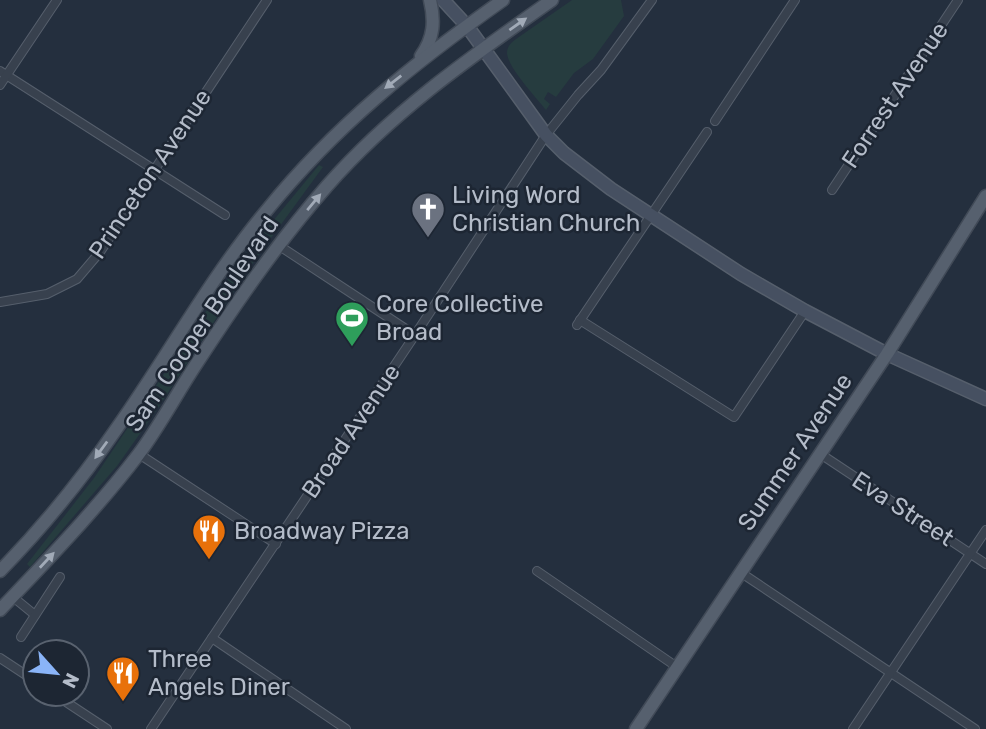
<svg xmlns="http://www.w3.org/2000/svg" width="986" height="729" viewBox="0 0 986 729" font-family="Rubik,sans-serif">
	<rect width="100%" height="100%" fill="#242f3e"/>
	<g fill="#263c3f">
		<path d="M572 0H621L624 16 593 59 574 73 556 97 548 92 544 99 550 104 546 110C536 97 508 68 507 53 507 46 511 43 516 39Z"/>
		<path d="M319 165 323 167 247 271 156 411 117 466 30 567 27 564 94 478 240 261Z"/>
	</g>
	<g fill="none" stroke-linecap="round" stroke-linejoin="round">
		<g stroke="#565f6c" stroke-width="10">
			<g id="minor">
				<path d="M0 71 225 215"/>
				<path d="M0 85 57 0"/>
				<path d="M715 121 795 0"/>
				<path d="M832 190 958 0"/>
				<path d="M278 245 415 335"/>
				<path d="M0 302 47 294 77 279 100 252 267 0"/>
				<path d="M580 320 734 417 805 311"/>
				<path d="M577 325 707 132"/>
				<path d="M819 453 986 564"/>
				<path d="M139 454 276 544"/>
				<path d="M537 571 677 667"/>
				<path d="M740 572 975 729"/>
				<path d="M13 597 35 615"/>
				<path d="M21 637 60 577"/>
				<path d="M212 638 346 729"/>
				<path d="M0 658 35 681"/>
				<path d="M54 694 107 729"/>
				<path d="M151 729 415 335 546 135 578 95 601 70 652 0"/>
				<path d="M853 729 986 530"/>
			</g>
		</g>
		<g stroke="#565f6c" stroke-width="15">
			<path id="secondary" d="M443 0 467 26 546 135 564 153 611 189 741 274 805 311 887 354 986 399"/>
		</g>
		<g stroke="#414a57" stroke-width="15">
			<g id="primary">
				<path d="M421 56C434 38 435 21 430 0"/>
				<path d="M0 571C43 527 82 479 117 428 168 356 210 278 267 210 336 125 414 63 503 0"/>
				<path d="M0 610C47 560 96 510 138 455 159 427 176 395 195 366 236 303 278 242 327 186 393 111 471 57 552 0"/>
				<path d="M636 729 887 354 986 196"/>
			</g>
		</g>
		<use href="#minor" stroke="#38414e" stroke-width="8"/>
		<use href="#secondary" stroke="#465061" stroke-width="12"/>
		<use href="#primary" stroke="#56606e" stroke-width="12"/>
	</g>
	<defs><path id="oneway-solid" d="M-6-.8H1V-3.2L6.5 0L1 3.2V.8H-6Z" transform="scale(1.75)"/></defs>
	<g fill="#a1aab7">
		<use href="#oneway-solid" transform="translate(518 24) rotate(-35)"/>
		<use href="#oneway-solid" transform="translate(393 82) rotate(142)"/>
		<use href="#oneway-solid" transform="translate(314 202) rotate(-50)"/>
		<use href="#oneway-solid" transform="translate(101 450) rotate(126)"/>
		<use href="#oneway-solid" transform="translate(47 560) rotate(-47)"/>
	</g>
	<defs>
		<g id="church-pin" transform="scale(1.75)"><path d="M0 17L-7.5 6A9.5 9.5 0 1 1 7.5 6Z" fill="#6b7280" stroke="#1d2633"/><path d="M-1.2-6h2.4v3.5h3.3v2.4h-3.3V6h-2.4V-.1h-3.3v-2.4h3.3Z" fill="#fff"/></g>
		<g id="stadium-pin" transform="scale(1.75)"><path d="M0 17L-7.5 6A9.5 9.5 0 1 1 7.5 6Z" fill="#2e9e5b" stroke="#1d2633"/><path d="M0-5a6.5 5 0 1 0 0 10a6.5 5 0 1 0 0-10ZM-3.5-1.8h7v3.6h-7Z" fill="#fff"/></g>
		<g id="restaurant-pin" transform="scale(1.75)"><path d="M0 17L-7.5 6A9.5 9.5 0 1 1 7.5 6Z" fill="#e8710a" stroke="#1d2633"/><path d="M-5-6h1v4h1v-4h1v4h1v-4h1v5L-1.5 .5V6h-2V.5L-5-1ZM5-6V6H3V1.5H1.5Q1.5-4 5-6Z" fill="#fff"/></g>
	</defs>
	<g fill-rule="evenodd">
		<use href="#church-pin" x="428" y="209"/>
		<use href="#stadium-pin" x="352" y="318"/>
		<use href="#restaurant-pin" x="209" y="531"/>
		<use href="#restaurant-pin" x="123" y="673"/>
	</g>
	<g text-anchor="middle" stroke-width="5" stroke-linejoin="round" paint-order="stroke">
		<g font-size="24" fill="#b4bcc9" stroke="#1d2633">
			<text transform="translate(895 95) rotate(-56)" y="8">Forrest Avenue</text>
			<text transform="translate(150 174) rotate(-56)" y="8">Princeton Avenue</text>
			<text transform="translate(202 324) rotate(-56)" y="8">Sam Cooper Boulevard</text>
			<text transform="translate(351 431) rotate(-56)" y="8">Broad Avenue</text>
			<text transform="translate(795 452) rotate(-56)" y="8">Summer Avenue</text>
			<text transform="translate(903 509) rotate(33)" y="8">Eva Street</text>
		</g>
		<g font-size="24" fill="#b4bcc9" stroke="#1d2633" text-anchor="start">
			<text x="452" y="203">Living Word<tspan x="452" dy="28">Christian Church</tspan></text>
			<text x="376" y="312">Core Collective<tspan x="376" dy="28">Broad</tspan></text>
			<text x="234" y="539">Broadway Pizza</text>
			<text x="148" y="667">Three<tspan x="148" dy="28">Angels Diner</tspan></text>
		</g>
	</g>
	<g transform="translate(56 673) rotate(117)"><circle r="33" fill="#1d2633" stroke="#59626f" stroke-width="2"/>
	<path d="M0-5L12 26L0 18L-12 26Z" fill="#8ab4f8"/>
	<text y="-10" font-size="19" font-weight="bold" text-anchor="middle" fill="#b4bcc9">N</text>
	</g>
</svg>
